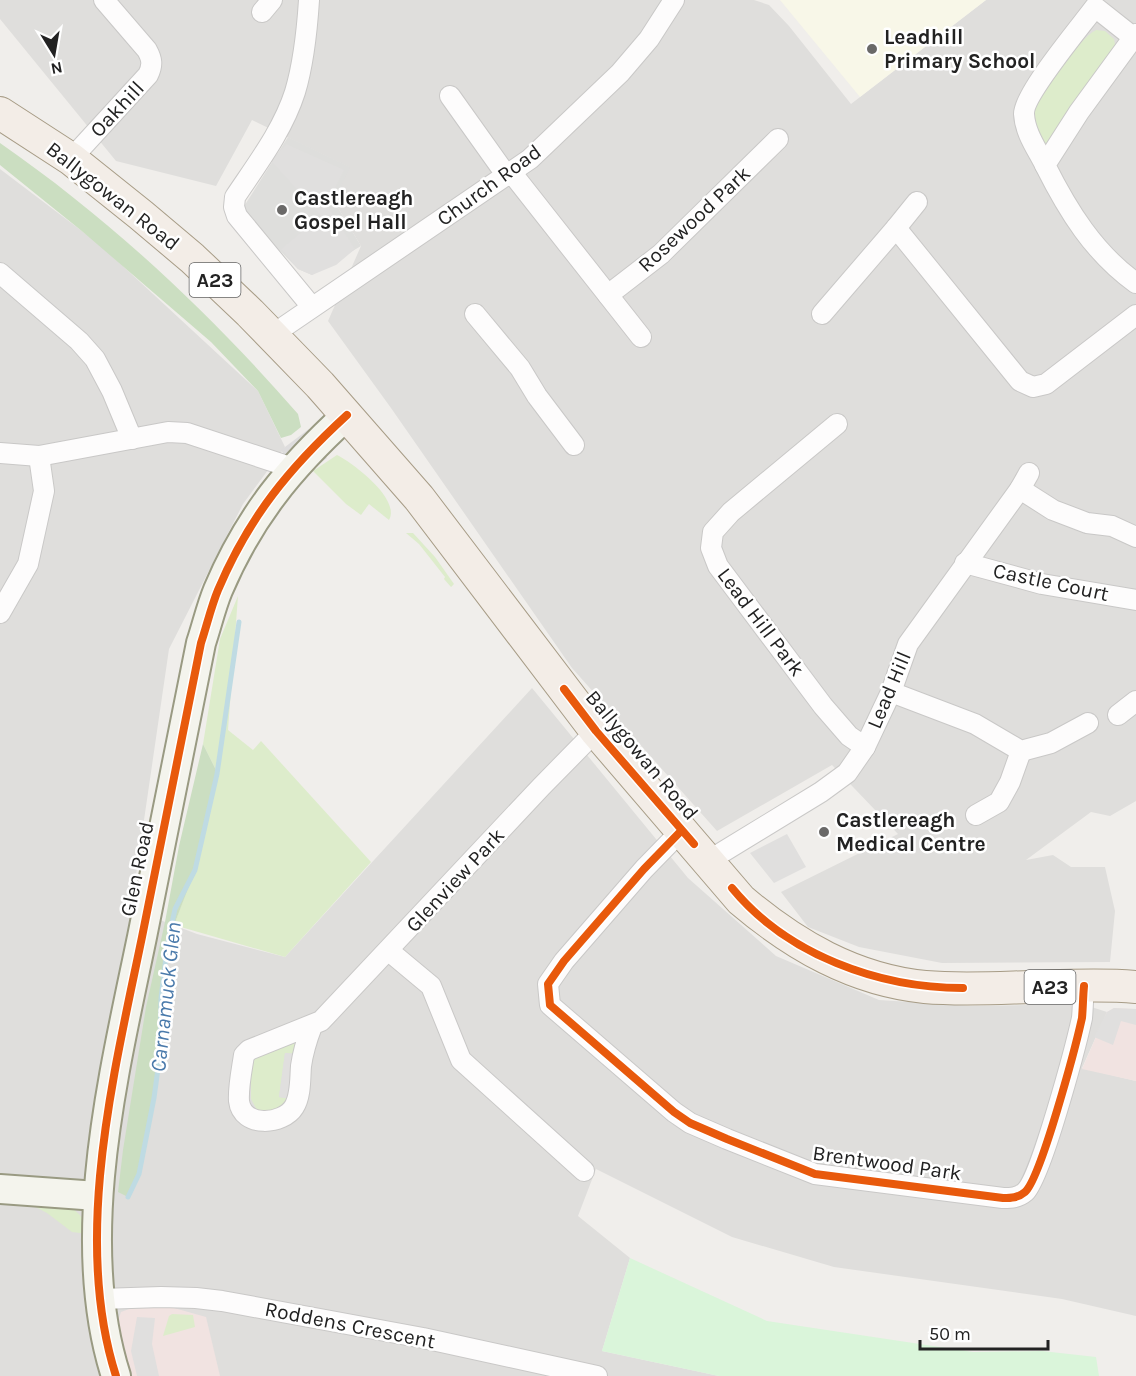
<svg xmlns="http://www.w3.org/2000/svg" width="1136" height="1376" viewBox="0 0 1136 1376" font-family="Karla,sans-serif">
	<rect width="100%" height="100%" fill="#f0eeeb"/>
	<g fill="#dfdedc">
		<path d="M0 0H754L769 5 789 26 851 104 986 0H1136V801L1110 816 1091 812 1026 860 1053 855 1071 867H1105L1115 911 1110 962 942 963 859 947 808 927 781 892 898 834 832 765 717 831 572 668 391 408 328 321 361 246 334 201 349 167 252 120 216 186 116 161 0 19Z"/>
		<path d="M0 169 99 244 258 391 285 447 243 504 169 649 131 909 197 934 285 957 532 688 688 878 776 956 879 1000 971 1006 1082 1004 1107 1012 1082 1068 1136 1081V1316L1062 1299 834 1267 732 1237 596 1169 578 1216 630 1258 602 1351 719 1376H0Z"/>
	</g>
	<g fill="#f1e3e1">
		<path d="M1114 1008 1136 1009V1081L1082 1069 1107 1012Z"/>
		<path d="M137 1306 174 1308 206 1317 220 1376H127L116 1326 121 1312Z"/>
	</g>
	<path fill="#f8f7e8" d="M780 0H986L860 97Z"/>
	<path fill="#dededc" d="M288 137 350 167 334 201 361 246 312 275 298 269 241 211Z"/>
	<g fill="#ddeccb">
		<path d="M1096 30 1105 31 1114 39 1116 50 1049 147 1042 146 1031 112C1042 94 1079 38 1096 30Z"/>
		<path d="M337 455C353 463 401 499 389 520L369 504 361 515 346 504 313 471Z"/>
		<path d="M406 533H413L435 557 454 584 451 587 444 579 445 577 419 544Z"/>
		<path d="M238 596 228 730 253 750 261 741 371 862 285 957 174 925 193 873 217 772 203 744 220 639Z"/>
		<path d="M292 1041 296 1042 298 1054 285 1053 279 1097 291 1099 285 1110 258 1112 251 1099V1059Z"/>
		<path d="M28 1203C57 1206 81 1199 88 1234L72 1232 47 1213Z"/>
		<path d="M172 1314 193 1315 195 1327 163 1336 169 1316Z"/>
	</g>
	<g fill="#cbdec1">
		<path d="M0 143C111 220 209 312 298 414L301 427 291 435 281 438 258 391 211 342 83 232 0 165Z"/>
		<path d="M203 744 217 772 195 870 168 941 161 998 160 1051 154 1098 140 1171 128 1197 118 1192 123 1150 146 1007 165 922 179 846Z"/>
	</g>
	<path fill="#daf5da" d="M630 1258 767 1321 973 1352 1042 1351 1096 1357 1099 1376H719L602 1351Z"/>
	<g fill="#e0dfde">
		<path d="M286 144 344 170 327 205 355 249 336 265 312 275 298 269 281 249 321 216 271 161Z"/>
		<path d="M787 834 806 867 774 883 750 853Z"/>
		<path d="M1114 1008 1136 1009V1025L1121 1021 1113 1045 1094 1037 1107 1012Z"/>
		<path d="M285 1053 296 1054 291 1099 279 1097Z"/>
		<path d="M137 1317 155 1318 152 1344 159 1376H137L131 1351Z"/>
	</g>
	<path fill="#dedddd" d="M309 429 327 458 300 478 281 450Z"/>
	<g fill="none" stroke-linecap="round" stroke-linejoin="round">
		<path stroke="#bfdbe3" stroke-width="5" d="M128 1197 139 1174 154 1098 160 1054 161 998 168 941 175 909 195 870 217 774 239 622"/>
		<g stroke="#c9c8c7" stroke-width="22">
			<g id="street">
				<path d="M309 0C307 31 304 62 295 92 283 130 257 164 235 197L234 207 237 216 312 307"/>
				<path d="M262 12 272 0"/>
				<path d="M1136 34 1079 112 1045 165C1068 211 1094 253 1136 283"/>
				<path d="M450 96 507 176"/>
				<path d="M71 159 148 75C153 65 152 59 147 50L104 0"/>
				<path d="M1045 165C1037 149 1025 133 1024 114 1023 95 1081 26 1095 7L1133 37"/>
				<path d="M511 172 641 337"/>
				<path d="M896 228 917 202"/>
				<path d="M0 273 79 341 95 359 112 391 132 439"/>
				<path d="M608 295 661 254 778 139"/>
				<path d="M475 314 520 368 537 396 574 445"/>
				<path d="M822 314 896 228 1020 381 1033 387 1046 384 1136 315"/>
				<path d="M272 335 530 159 620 73 649 39 674 0"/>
				<path d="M837 424 731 512 713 532 711 548 718 566 823 706 849 736 865 747"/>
				<path d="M0 453 39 456 168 432 187 433 293 468"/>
				<path d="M1020 489 1053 510 1087 523 1112 526 1136 537"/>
				<path d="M965 563 1042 584 1136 600"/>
				<path d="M0 613 28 564 44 491 39 456"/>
				<path d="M891 692 975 724 1021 751 1051 743 1088 723"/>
				<path d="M1118 715 1136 701"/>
				<path d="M976 815 999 802 1010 782 1021 751"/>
				<path d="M681 831 644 869 564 961 548 984 550 1005 674 1112 690 1123 727 1139 815 1174 1003 1198C1011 1198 1018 1198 1025 1192 1041 1178 1076 1045 1082 1018 1083 1007 1083 996 1084 986"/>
				<path d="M708 861 821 792 847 773 865 747 891 692 908 644 1020 489 1029 473"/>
				<path d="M389 951 431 986 461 1060 584 1171"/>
				<path d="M312 1026C307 1039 303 1052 301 1066 300 1079 301 1096 294 1107 283 1125 242 1128 239 1101 238 1087 242 1069 244 1055L249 1050 321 1021 541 787 596 731"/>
				<path d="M101 1299 161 1297 196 1298 222 1301 423 1338 597 1376"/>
			</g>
		</g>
		<g stroke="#999a82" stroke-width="32">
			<g id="secondary">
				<path d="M0 1189 97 1196"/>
				<path d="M116 1376C72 1239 114 1073 142 937 162 839 182 741 201 643 207 625 211 607 218 590 249 517 289 468 347 415"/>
			</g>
		</g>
		<g stroke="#a79c86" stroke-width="34">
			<path id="primary" d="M0 113 71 159 141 215 192 258 250 313 320 385 419 498 596 731 741 900C794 945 854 980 925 987 960 990 996 988 1030 987 1065 986 1101 984 1136 987"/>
		</g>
		<use href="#street" stroke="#fdfcfc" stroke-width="20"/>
		<use href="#secondary" stroke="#f4f4ed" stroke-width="28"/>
		<use href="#primary" stroke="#f3ede7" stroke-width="32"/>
		<g stroke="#fff" stroke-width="11">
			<g id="cycleway">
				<path d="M564 689 596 731 694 844"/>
				<path d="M681 831 644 869 564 961 548 984 550 1005 674 1112 690 1123 727 1139 815 1174 1003 1198C1011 1198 1018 1198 1025 1192 1041 1178 1076 1045 1082 1018 1083 1007 1083 996 1084 986"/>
				<path d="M732 888C787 955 879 988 963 988"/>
				<path d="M116 1376C72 1239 114 1073 142 937 162 839 182 741 201 643 207 625 211 607 218 590 249 517 289 468 347 415"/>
			</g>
		</g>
		<use href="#cycleway" stroke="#e8590c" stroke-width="8"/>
	</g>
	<g fill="#6a6968" stroke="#fff" stroke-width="2">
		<circle cx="872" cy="49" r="6"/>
		<circle cx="282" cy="210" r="6"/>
		<circle cx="824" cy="832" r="6"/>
	</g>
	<g text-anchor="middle" stroke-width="5" stroke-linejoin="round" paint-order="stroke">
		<g fill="#fff" stroke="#646464" stroke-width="1.5">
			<rect x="189.5" y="263" width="51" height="34" rx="4.5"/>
			<rect x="1024.5" y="970" width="51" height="34" rx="4.5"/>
		</g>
		<g font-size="20" font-weight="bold" fill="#222">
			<text x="215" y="287">A23</text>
			<text x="1050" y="994">A23</text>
		</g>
		<g font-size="21" font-weight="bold" fill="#222" stroke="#fff" text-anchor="start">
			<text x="884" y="44">Leadhill<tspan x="884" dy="24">Primary School</tspan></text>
			<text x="294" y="205">Castlereagh<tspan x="294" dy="24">Gospel Hall</tspan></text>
			<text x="836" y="827">Castlereagh<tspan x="836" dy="24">Medical Centre</tspan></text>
		</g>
		<g font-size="21" fill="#222" stroke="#fff">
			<text transform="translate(117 109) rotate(-47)" y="7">Oakhill</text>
			<text transform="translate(489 185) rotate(-36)" y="7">Church Road</text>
			<text transform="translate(113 196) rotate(38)" y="7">Ballygowan Road</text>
			<text transform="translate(694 219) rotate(-43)" y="7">Rosewood Park</text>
			<text transform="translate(1051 582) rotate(12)" y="7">Castle Court</text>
			<text transform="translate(761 622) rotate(53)" y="7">Lead Hill Park</text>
			<text transform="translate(889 690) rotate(-67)" y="7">Lead Hill</text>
			<text transform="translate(642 755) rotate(50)" y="7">Ballygowan Road</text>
			<text transform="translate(137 869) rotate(-78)" y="7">Glen Road</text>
			<text transform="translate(455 880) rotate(-47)" y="7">Glenview Park</text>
			<text transform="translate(887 1163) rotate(8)" y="7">Brentwood Park</text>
			<text transform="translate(350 1325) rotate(11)" y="7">Roddens Crescent</text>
		</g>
		<g font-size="22" font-style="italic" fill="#4a7aab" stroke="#fff">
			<text transform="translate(165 997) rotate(-84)" y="8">Carnamuck Glen</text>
		</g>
	</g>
	<g transform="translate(54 54) rotate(169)" stroke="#ffffff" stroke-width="4.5" paint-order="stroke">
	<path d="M0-4.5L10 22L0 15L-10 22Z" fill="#222222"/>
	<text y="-9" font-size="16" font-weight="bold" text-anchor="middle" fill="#222222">N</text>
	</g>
	<path d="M920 1340v9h128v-9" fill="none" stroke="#222222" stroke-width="3"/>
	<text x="929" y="1340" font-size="18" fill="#222222" stroke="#ffffff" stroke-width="4.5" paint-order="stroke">50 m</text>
</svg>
